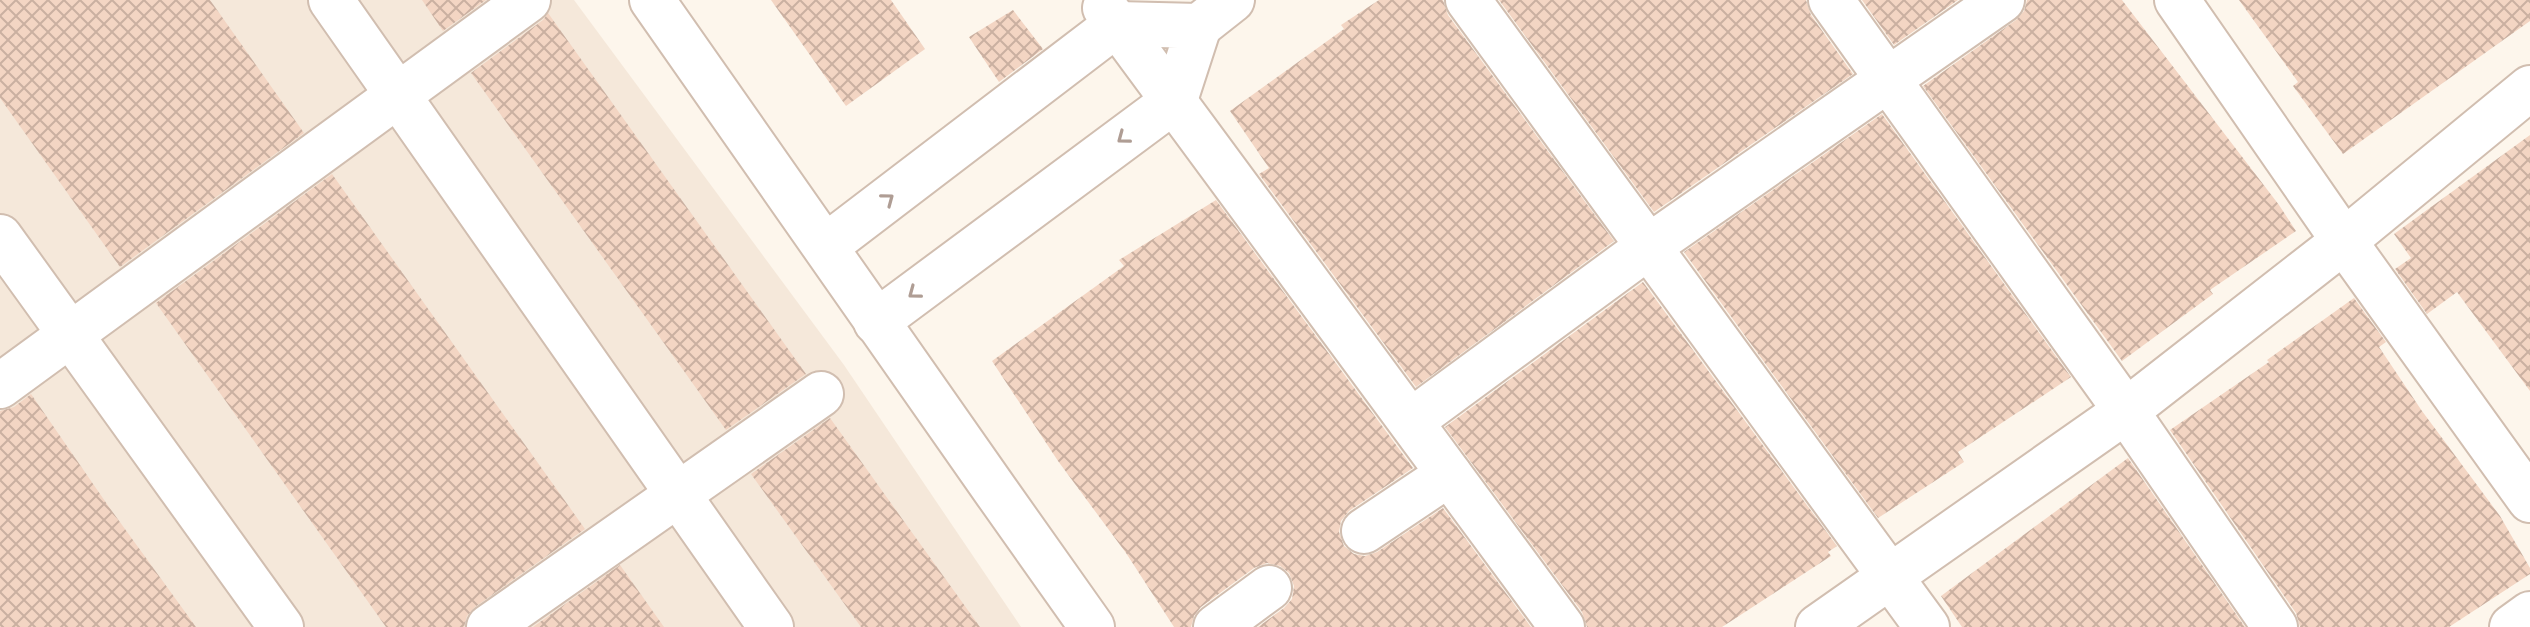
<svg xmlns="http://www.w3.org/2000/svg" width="2530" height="627" viewBox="0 0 2530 627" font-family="'DejaVu Sans',sans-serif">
	<defs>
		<pattern id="building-cross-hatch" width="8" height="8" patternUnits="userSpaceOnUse" patternTransform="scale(2)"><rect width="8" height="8" fill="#f3d5c3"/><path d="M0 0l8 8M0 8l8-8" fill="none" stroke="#cab0a1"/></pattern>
	</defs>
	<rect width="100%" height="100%" fill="#fdf6ec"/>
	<path fill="#f5e8da" d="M0 0H574L844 365 1021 627H0Z"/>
	<g fill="url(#building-cross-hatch)">
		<path d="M0 0H210L304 133 120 267 0 98Z"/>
		<path d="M422 0H486L443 31Z"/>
		<path d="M771 0H891L925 49 846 106Z"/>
		<path d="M1379 0H1443L1448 15 1614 241 1416 387 1259 174 1269 168 1230 111 1344 29 1341 25Z"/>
		<path d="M1499 0H1806L1811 15 1853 74 1654 212Z"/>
		<path d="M1862 0H1958L1894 45Z"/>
		<path d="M2027 0H2122L2279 205 2296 231 2210 290 2213 294 2122 361 1923 86 2016 20 2024 11Z"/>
		<path d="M2239 0H2530V21L2343 154 2293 86 2298 82Z"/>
		<path d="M1013 10 1043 49 999 82 969 37Z"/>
		<path d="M548 13 806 374 726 430 471 73 543 20Z"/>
		<path d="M1882 114 2071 377 1958 452 1964 462 1878 518 1684 252Z"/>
		<path d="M2530 135V391L2457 292 2427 314 2395 269 2411 258 2394 234Z"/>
		<path d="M332 174 585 529 475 607 467 616 464 627H386L156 303Z"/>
		<path d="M1216 200 1413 468 1349 511 1341 521 1339 532 1344 546 1354 554 1365 556 1377 552 1443 508 1531 627H1258L1284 608 1292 599 1294 586 1289 573 1280 566 1267 563 1254 568 1201 607 1194 616 1191 627H1174L1126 553 1058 461 992 361 1124 266 1119 260Z"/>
		<path d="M1643 282 1837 546 1828 552 1831 556 1722 627H1587L1582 612 1445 427Z"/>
		<path d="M2354 298 2386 342 2379 347 2422 411 2500 516 2530 568V574L2449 627H2300L2296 613 2170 430 2269 362 2267 360Z"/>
		<path d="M31 394 109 507 196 627H0V411L14 407Z"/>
		<path d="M830 418 903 520 980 627H861L751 474Z"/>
		<path d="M2128 458 2245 627H1962L1941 596Z"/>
		<path d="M620 565 664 627H533Z"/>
	</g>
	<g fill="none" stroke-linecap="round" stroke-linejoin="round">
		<g stroke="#d1beb0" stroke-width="48">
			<g id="minor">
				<path d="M331 0 771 627"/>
				<path d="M652 0C799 209 944 419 1092 627"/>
				<path d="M1468 0 1927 627"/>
				<path d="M1831 0 2126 411 2275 627"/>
				<path d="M2177 0 2344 241 2530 500"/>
				<path d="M1105 8 1562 627"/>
				<path d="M1199 26 1232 0"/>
				<path d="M0 237 281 627"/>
				<path d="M826 246 1117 24 1199 26 1175 100 876 322"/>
				<path d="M0 386 528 0"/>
				<path d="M1411 421 1648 247 2002 0"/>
				<path d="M1364 531 1449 474"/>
				<path d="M489 627 821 394"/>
				<path d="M1216 627 1269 588"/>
				<path d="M1818 627 2126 411 2344 241 2530 88"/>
				<path d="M2512 627 2530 614"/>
			</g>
		</g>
		<use href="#minor" stroke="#fff" stroke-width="44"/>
	</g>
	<defs><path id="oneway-chevron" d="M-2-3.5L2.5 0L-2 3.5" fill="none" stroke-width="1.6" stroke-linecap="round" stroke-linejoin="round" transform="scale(2)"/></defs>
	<g stroke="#af9d94">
		<use href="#oneway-chevron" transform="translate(1123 138) rotate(143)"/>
		<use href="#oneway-chevron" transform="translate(888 199) rotate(-37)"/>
		<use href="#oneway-chevron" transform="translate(914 293) rotate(143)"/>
	</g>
</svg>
